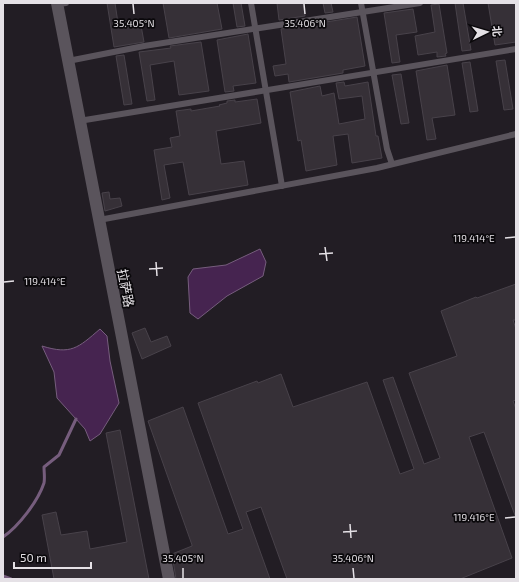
<svg xmlns="http://www.w3.org/2000/svg" width="519" height="582" viewBox="0 0 519 582" font-family="'Exo 2','Noto Sans SC',sans-serif">
	<rect width="100%" height="100%" fill="#221d24"/>
	<g fill="#462450" stroke="#765d7d">
		<path d="M260 249 266 262 263 276 227 296 198 319 190 313 188 277 193 269 226 265Z"/>
		<path d="M100 329 107 336 110 361 119 403 100 434 90 441 85 429 57 398 54 372 42 346C71 355 78 348 100 329Z"/>
	</g>
	<g fill="none" stroke-linecap="round" stroke-linejoin="round">
		<g stroke="#765d7d" stroke-width="3">
			<path d="M3 537C19 526 38 501 44 483 45 478 44 472 44 467L59 455 76 419"/>
			<path d="M3 576 11 579"/>
		</g>
	</g>
	<g fill="#363037" stroke="#48424a">
		<path d="M107 3H115L118 23 140 20 144 42 114 47Z"/>
		<path d="M163 3H217L222 29 169 38Z"/>
		<path d="M233 3H241L245 26 237 27Z"/>
		<path d="M277 3H303L305 16 279 20Z"/>
		<path d="M323 3H331L333 12 325 13Z"/>
		<path d="M455 3H463L471 50 462 51Z"/>
		<path d="M488 3H516V42L495 45Z"/>
		<path d="M439 4 447 53 445 54 446 56 437 57V52L418 55 415 36 435 32 431 5Z"/>
		<path d="M413 9 417 32 396 35 400 62 392 63 384 13Z"/>
		<path d="M357 17 365 66 343 70V73L289 82 288 74 275 76 273 66 286 64 281 29 307 25V28L327 25 326 22Z"/>
		<path d="M248 34 256 83 233 86 234 91 225 92 217 40Z"/>
		<path d="M201 42 209 91 179 95 174 61 150 65 155 100 147 101 139 52 171 48 170 46Z"/>
		<path d="M124 55 132 104 124 105 116 56Z"/>
		<path d="M505 60 513 109 504 110 496 61Z"/>
		<path d="M470 62 478 111 470 112 462 63Z"/>
		<path d="M447 65 455 115 432 118 436 139 427 140 416 71Z"/>
		<path d="M401 74 409 123 401 124 392 75Z"/>
		<path d="M344 82 345 86 368 82 376 136H378L382 158 352 163 348 134 333 136 337 165 306 171 301 140 298 141 290 92 320 86 322 96 334 93 339 124 365 119 362 96 339 99 336 83Z"/>
		<path d="M257 99 261 123 216 131 221 164 244 161 248 185 189 195 183 162 164 165 170 198 162 200 154 150 172 147 170 138 180 136 176 111 191 109V111L220 106 219 105 227 103V101L235 100V102Z"/>
		<path d="M109 192 110 199 120 198 122 206 105 211 102 193Z"/>
		<path d="M516 284V320H513L516 329V400L513 401 516 409V518L484 432 469 437 512 558 460 579H287L261 507 246 512 270 579H176L172 554 192 546V545L148 421 183 407 228 534 243 529 198 403 257 381 258 383 281 374 293 407 367 382 400 474 414 469 383 380 393 377 424 464 440 458 409 373 457 356 441 311 476 297 477 298Z"/>
		<path d="M145 328 151 342 167 336 171 346 142 359 132 333Z"/>
		<path d="M120 430 149 579H54L42 515 56 512 61 535 87 531 90 549 127 542 106 433Z"/>
	</g>
	<g fill="none" stroke-linecap="round" stroke-linejoin="round">
		<g stroke="#5a545c" stroke-width="6">
			<path d="M251 3 282 186"/>
			<path d="M361 3 387 149 392 164"/>
			<path d="M58 4 66 3"/>
			<path d="M68 61 144 46 420 3"/>
			<path d="M79 121 516 49"/>
			<path d="M99 220 377 168 516 134"/>
		</g>
		<path stroke="#5a545c" stroke-width="12" d="M57 3 169 579"/>
	</g>
	<path fill="none" stroke="#e5e1e6" stroke-width="1.5" d="M133 4 134 14M304 4 305 14M505 238 515 237M325 247 327 261M319 254 333 253M156 262 157 276M149 269 163 268M4 282 14 281M505 518 515 517M350 524 351 538M343 532 357 531M183 568V578M353 568 354 578"/>
	<g text-anchor="middle" stroke-width="3.5" stroke-linejoin="round" paint-order="stroke">
		<g font-size="13" fill="#e5e1e6" stroke="#0a080b">
			<text transform="translate(126 288) rotate(79)" y="5">拉萨路</text>
		</g>
	</g>
	<g font-size="10" text-anchor="middle" fill="#e5e1e6" stroke="#0a080b" stroke-width="3.5" stroke-linejoin="round" paint-order="stroke">
		<text x="134" y="27">35.405°N</text>
		<text x="305" y="27">35.406°N</text>
		<text x="474" y="242">119.414°E</text>
		<text x="45" y="285">119.414°E</text>
		<text x="474" y="521">119.416°E</text>
		<text x="183" y="562">35.405°N</text>
		<text x="353" y="562">35.406°N</text>
	</g>
	<rect width="519" height="582" fill="none" stroke="#e5e1e6" stroke-width="8"/>
	<g transform="translate(487 32) rotate(85)" stroke="#0a080b" stroke-width="3" paint-order="stroke">
	<path d="M0-3L7 15L0 10L-7 15Z" fill="#e5e1e6"/>
	<text y="-6" font-size="11" font-weight="bold" text-anchor="middle" fill="#e5e1e6">北</text>
	</g>
	<path d="M14 562v6h77v-6" fill="none" stroke="#e5e1e6" stroke-width="2"/>
	<text x="20" y="562" font-size="12" fill="#e5e1e6" stroke="#0a080b" stroke-width="3" paint-order="stroke">50 m</text>
</svg>
